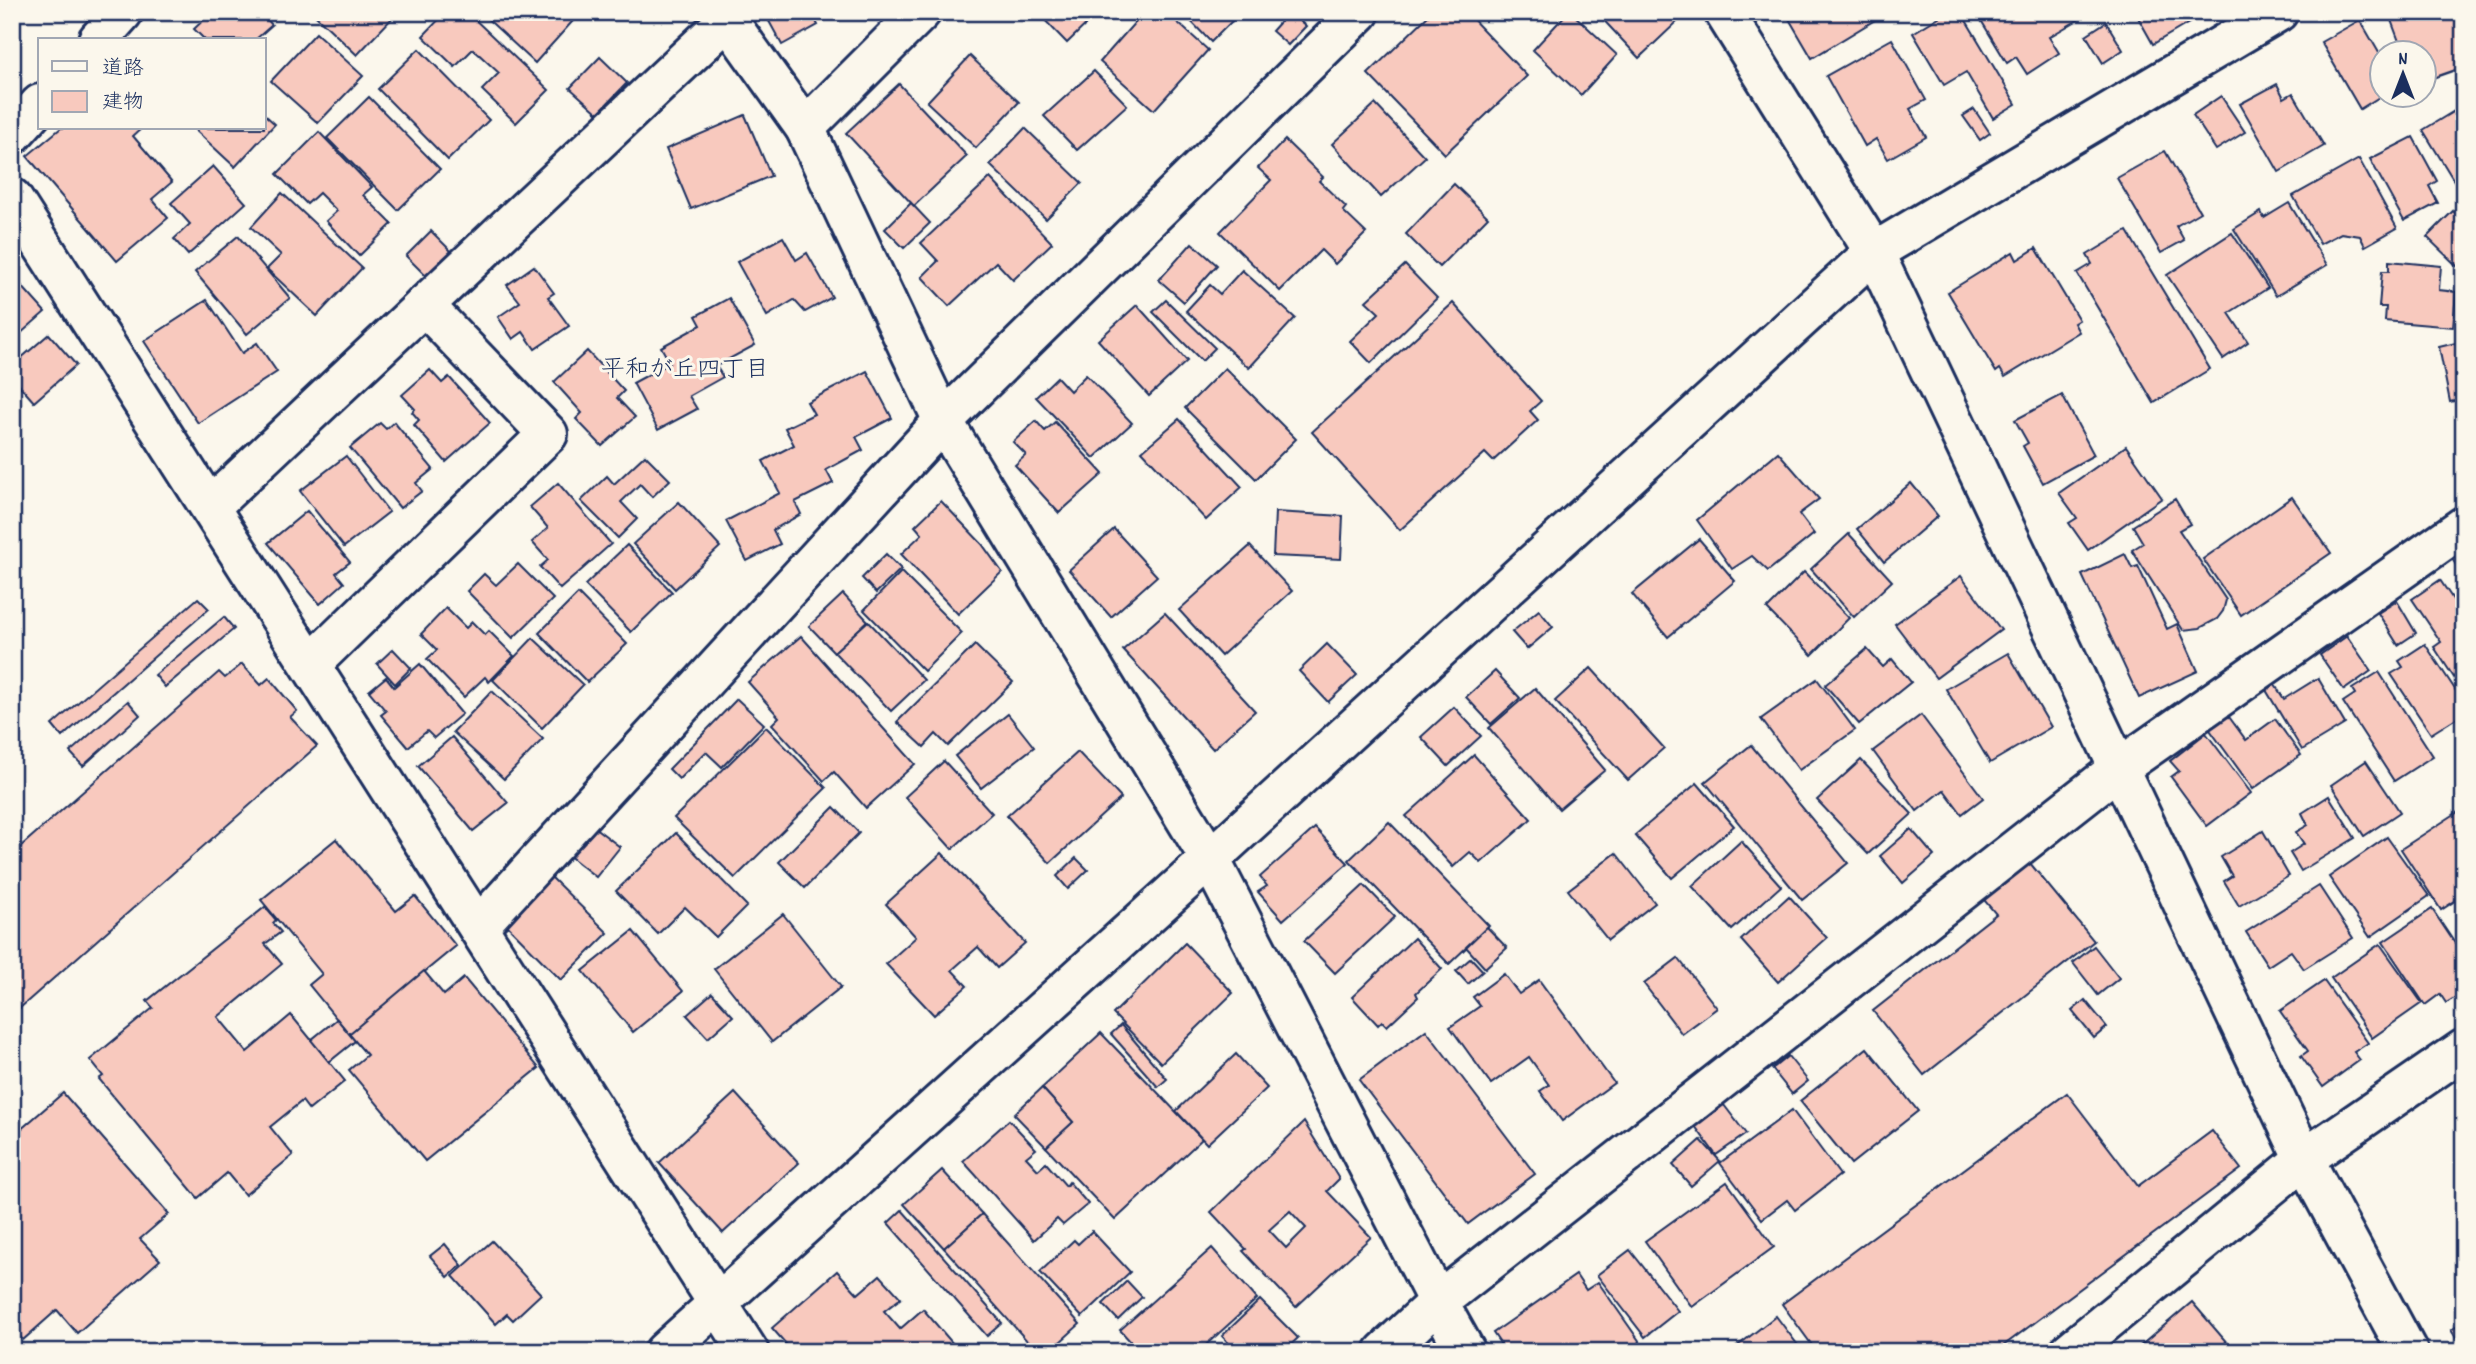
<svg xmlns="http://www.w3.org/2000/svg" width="2476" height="1364" viewBox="0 0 2476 1364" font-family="Dekko,'Klee One',sans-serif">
	<rect width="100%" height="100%" fill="#fbf7ec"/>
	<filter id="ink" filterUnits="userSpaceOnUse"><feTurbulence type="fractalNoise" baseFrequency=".0143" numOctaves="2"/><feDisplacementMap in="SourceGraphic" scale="14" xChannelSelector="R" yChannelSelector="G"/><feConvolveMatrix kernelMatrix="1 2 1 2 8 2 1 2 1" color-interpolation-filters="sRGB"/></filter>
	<g filter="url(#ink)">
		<g fill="#f8c9be" stroke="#1b2f5e" stroke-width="2" fill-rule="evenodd">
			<path d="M212 12H261L272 25 255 40H205L194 29Z"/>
			<path d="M317 12H398L357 55 315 15Z"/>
			<path d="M446 12H467L549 90 516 123 482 90 499 73 473 49 455 67 423 36Z"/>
			<path d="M480 12H581L535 63Z"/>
			<path d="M764 12H811L818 25 782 45Z"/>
			<path d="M1037 12H1099L1067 43Z"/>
			<path d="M1144 12H1166L1208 50 1154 110 1100 62Z"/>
			<path d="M1182 12H1241L1211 42Z"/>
			<path d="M1289 12 1306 26 1288 45 1272 31Z"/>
			<path d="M1432 12H1466L1527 76 1445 154 1368 74Z"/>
			<path d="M1498 12H1515L1508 21Z"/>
			<path d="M1568 12H1571L1617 55 1581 95 1533 50Z"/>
			<path d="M1596 12H1668L1677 22 1639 58Z"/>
			<path d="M1785 12H1888L1812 58Z"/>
			<path d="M1947 12H1961L2016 104 1993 118 1966 72 1944 85 1913 33Z"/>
			<path d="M1976 12H2086L2088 14 2049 37 2059 53 2027 74 2016 57 2007 63Z"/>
			<path d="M2135 12H2183L2189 23 2153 44Z"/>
			<path d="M2388 12H2464V67L2424 81V52H2403Z"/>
			<path d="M2360 20 2382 58V94H2384L2360 109 2321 42Z"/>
			<path d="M2106 22 2123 50 2103 63 2086 35Z"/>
			<path d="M316 33 363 76 318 123 271 81Z"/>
			<path d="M1892 39 1926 100 1910 109 1926 137 1888 159 1876 139 1865 146 1826 76Z"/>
			<path d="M419 49 489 120 448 160 378 89Z"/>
			<path d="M970 56 1019 102 976 148 927 102Z"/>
			<path d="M600 57 627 83 598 113 570 88Z"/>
			<path d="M1094 71 1127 105 1077 150 1044 116Z"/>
			<path d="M899 84 967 156 914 206 846 133Z"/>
			<path d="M2277 84 2284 98 2293 93 2324 146 2279 172 2240 104Z"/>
			<path d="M2221 96 2245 132 2216 150 2193 115Z"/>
			<path d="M369 97 440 169 398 210 327 138Z"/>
			<path d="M1375 104 1425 157 1381 197 1332 144Z"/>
			<path d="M2464 105V180L2456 184 2423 130Z"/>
			<path d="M1974 109 1990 133 1980 140 1963 116Z"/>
			<path d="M264 114 275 124 235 167 193 128H264Z"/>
			<path d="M745 115 771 176 691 209 666 149Z"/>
			<path d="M61 128H142L133 136 172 182 152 199 168 218 117 261 27 156Z"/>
			<path d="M1025 128 1082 183 1046 219 990 165Z"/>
			<path d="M319 132 372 187 363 195 392 224 359 256 326 221 337 211 319 193 307 204 277 174Z"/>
			<path d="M2413 137 2437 181 2429 186 2438 203 2404 221 2370 159Z"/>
			<path d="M1285 140 1323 177 1319 181 1346 207 1343 211 1366 233 1335 264 1321 250 1280 291 1220 232 1271 180 1258 168Z"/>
			<path d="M2165 151 2200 212 2176 226 2184 240 2161 253 2117 178Z"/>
			<path d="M2359 159 2397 228 2365 246 2360 236 2341 233 2320 244 2293 196Z"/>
			<path d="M213 166 246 203 188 255 174 239 190 224 171 203Z"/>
			<path d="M990 178 1052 243 1013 280 996 262 949 306 922 277 938 261 921 243Z"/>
			<path d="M1454 184 1488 217 1439 267 1406 234Z"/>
			<path d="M282 193 362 268 317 316 267 269 281 255 251 227Z"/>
			<path d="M911 203 930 223 904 248 885 229Z"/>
			<path d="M2289 203 2327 265 2276 296 2234 229 2261 212 2264 218Z"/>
			<path d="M2453 211 2464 221V273L2427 237Z"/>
			<path d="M431 231 454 254 429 279 406 256Z"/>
			<path d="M2127 231 2210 369 2154 403 2077 273 2092 264 2087 255Z"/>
			<path d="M2232 233 2268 288 2229 313 2248 342 2223 359 2167 275Z"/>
			<path d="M238 236 290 298 247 334 195 272Z"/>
			<path d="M783 237 796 260 807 253 832 297 805 312 794 300 767 316 737 262Z"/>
			<path d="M1192 243 1217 265 1184 302 1159 280Z"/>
			<path d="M2036 248 2079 320 2074 323 2079 332 2005 377 2000 369 1996 372 1948 292 2013 252 2017 260Z"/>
			<path d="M2389 261 2441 266 2439 290 2456 292 2453 327 2385 321 2386 307H2379L2382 271H2389Z"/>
			<path d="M1405 265 1437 298 1371 363 1350 341 1379 313 1366 301Z"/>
			<path d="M534 266 554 293 548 297 569 326 535 349 523 332 513 339 498 317 520 302 507 285Z"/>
			<path d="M1242 270 1295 318 1249 368 1186 311 1210 285 1220 294Z"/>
			<path d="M12 275 45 312 19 335 14 331 12 332Z"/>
			<path d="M729 298 755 345 716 366 723 377 689 396 697 409 658 430 633 383 670 363 661 347 701 325 696 316Z"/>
			<path d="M207 300 242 353 257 343 277 372 198 423 144 341Z"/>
			<path d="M1166 300 1215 348 1202 361 1153 312Z"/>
			<path d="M1453 303 1541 401 1530 411 1538 420 1493 461 1485 453 1400 530 1312 432Z"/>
			<path d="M1137 305 1187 361 1149 396 1098 340Z"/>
			<path d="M2464 332V420H2462L2458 400 2450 402 2439 347 2460 342 2459 333Z"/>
			<path d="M49 334 76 365 34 402 12 377V366Z"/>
			<path d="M587 351 624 391 617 398 635 417 602 446 576 419 582 413 554 382Z"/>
			<path d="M1225 368 1296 439 1256 479 1185 408Z"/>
			<path d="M430 370 442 383 449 377 490 423 446 462 414 425 419 420 412 412 415 409 402 395Z"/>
			<path d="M867 371 892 418 856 437 863 450 826 470 833 483 795 502 801 514 773 530 780 544 747 561 726 521 780 493 763 461 794 445 785 428 814 414 807 402Z"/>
			<path d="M1086 375 1132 423 1094 458 1036 397 1057 377 1070 391Z"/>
			<path d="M2062 395 2094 455 2043 483 2023 446 2028 443 2015 420Z"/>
			<path d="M1179 419 1242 487 1206 520 1142 451Z"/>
			<path d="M1036 421 1045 431 1055 422 1103 474 1059 513 1015 465 1026 455 1013 442Z"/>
			<path d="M394 422 433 469 416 483 422 491 400 508 350 448 380 423 386 429Z"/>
			<path d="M2126 446 2162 498 2088 550 2069 523 2077 518 2059 493Z"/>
			<path d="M1778 452 1819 499 1799 514 1814 534 1768 571 1752 556 1732 569 1697 520Z"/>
			<path d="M645 455 670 480 652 497 640 484 621 502 637 519 618 538 581 501 607 476 614 484Z"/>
			<path d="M346 456 389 512 344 547 300 491Z"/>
			<path d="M558 483 611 544 560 589 540 567 548 560 532 542 548 528 530 507Z"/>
			<path d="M1911 483 1938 516 1884 562 1857 529Z"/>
			<path d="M2292 497 2331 553 2241 615 2203 559Z"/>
			<path d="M2175 499 2190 524 2179 530 2226 600 2223 611 2217 619 2200 628 2183 630 2132 550 2143 543 2133 526Z"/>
			<path d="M941 501 982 544 1002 572 958 614 901 554 922 534 915 526Z"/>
			<path d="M679 502 720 547 675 589 633 544Z"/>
			<path d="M307 511 350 562 336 573 344 583 320 604 268 543Z"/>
			<path d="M1275 512 1343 516 1341 559 1273 556Z"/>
			<path d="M1114 529 1157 576 1111 617 1069 570Z"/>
			<path d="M1849 534 1892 581 1854 617 1811 569Z"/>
			<path d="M1699 539 1735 581 1668 637 1632 594Z"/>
			<path d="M627 545 672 592 631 632 585 585Z"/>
			<path d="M1250 546 1292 591 1221 656 1179 610Z"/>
			<path d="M2464 550V578L2451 557Z"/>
			<path d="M886 554 901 569 876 593 862 578Z"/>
			<path d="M2125 554 2132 568 2138 566 2167 629 2177 624 2198 671 2139 698 2082 575Z"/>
			<path d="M518 564 553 599 513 638 467 591 484 574 496 585Z"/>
			<path d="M901 572 962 633 924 671 864 610Z"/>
			<path d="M1804 572 1849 618 1812 655 1767 609Z"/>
			<path d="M1961 576 2001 630 1936 678 1895 624Z"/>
			<path d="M2440 580 2464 616V693L2434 647 2441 642 2412 599Z"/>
			<path d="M578 594 627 644 587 682 539 633Z"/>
			<path d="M843 594 868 621 834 652 809 626Z"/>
			<path d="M198 598 209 609 62 737 52 725Z"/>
			<path d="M2397 601 2416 633 2398 645 2378 613Z"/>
			<path d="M446 608 466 628 472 622 485 635 489 631 514 656 489 682 485 677 464 697 427 659 437 650 421 634Z"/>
			<path d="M1539 610 1553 627 1527 649 1512 632Z"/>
			<path d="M1165 613 1255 711 1213 749 1123 650Z"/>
			<path d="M224 617 234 629 165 687 155 675Z"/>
			<path d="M868 621 924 680 891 711 834 652Z"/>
			<path d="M801 636 915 764 866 808 834 772 824 781 772 724 779 717 748 682Z"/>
			<path d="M2347 636 2371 671 2344 690 2320 655Z"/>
			<path d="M533 638 583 685 542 728 493 680Z"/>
			<path d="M1327 644 1357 675 1328 702 1299 671Z"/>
			<path d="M2425 644 2464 703V713L2431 734 2391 674 2403 667 2399 661Z"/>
			<path d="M975 645 1013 682 948 746 936 734 924 747 897 722Z"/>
			<path d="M393 649 411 668 395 684 377 664Z"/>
			<path d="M1867 649 1883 667 1892 659 1911 682 1859 724 1825 685Z"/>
			<path d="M2008 653 2051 727 1990 763 1946 689Z"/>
			<path d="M242 664 261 685 269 678 297 711 290 717 317 746 12 1015V854L219 672 225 678Z"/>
			<path d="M420 664 462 714 434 738 427 731 408 747 381 715 386 711 369 691 386 677 394 687Z"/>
			<path d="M1591 668 1664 748 1628 780 1555 701Z"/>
			<path d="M1495 671 1520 698 1491 724 1466 697Z"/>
			<path d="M2379 672 2433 756 2394 781 2343 702 2355 694 2352 689Z"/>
			<path d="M2318 678 2345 724 2302 750 2266 690 2275 685 2284 699Z"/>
			<path d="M1817 679 1855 730 1799 770 1761 719Z"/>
			<path d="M1535 688 1605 770 1559 809 1489 728Z"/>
			<path d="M492 691 543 739 504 779 453 732Z"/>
			<path d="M737 699 764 724 722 767 706 752 679 779 669 769Z"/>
			<path d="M128 701 140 715 83 766 70 752Z"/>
			<path d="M1454 707 1481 736 1448 766 1421 737Z"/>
			<path d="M2224 710 2246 740 2275 719 2301 755 2253 789 2205 723Z"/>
			<path d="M1008 714 1034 747 981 788 955 756Z"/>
			<path d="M1921 715 1983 798 1962 814 1944 790 1917 811 1873 751Z"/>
			<path d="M766 727 826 788 735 878 674 818Z"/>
			<path d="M2206 733 2251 793 2207 826 2171 777 2179 771 2170 761Z"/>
			<path d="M452 737 508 803 473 831 418 766Z"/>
			<path d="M1751 745 1848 863 1802 900 1705 782Z"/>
			<path d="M1078 752 1121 798 1050 863 1007 816Z"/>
			<path d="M1474 755 1531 819 1481 863 1470 852 1453 867 1406 816Z"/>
			<path d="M1861 760 1912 814 1868 854 1817 800Z"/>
			<path d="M944 761 992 813 952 849 905 797Z"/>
			<path d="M2366 761 2400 812 2364 836 2331 785Z"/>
			<path d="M1697 783 1734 826 1672 878 1635 835Z"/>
			<path d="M2329 796 2355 838 2301 871 2290 853 2304 844 2296 832 2308 825 2302 813Z"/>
			<path d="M834 807 859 833 805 888 779 862Z"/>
			<path d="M2464 808V895L2441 910 2401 849Z"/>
			<path d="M581 817 620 847 596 877 558 847Z"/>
			<path d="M1389 822 1489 926 1449 964 1349 860Z"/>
			<path d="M1315 828 1348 863 1283 920 1258 892 1267 886 1260 877Z"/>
			<path d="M1911 829 1934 856 1903 883 1880 856Z"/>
			<path d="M2263 831 2289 876 2239 906 2224 881 2232 876 2221 857Z"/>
			<path d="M676 833 747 906 716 937 685 907 658 934 616 891Z"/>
			<path d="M2387 837 2429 896 2370 937 2329 877Z"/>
			<path d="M336 839 396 911 415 896 456 946 349 1034 309 985 322 974 261 900Z"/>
			<path d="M1741 841 1781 886 1732 930 1692 886Z"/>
			<path d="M942 853 1025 943 997 968 978 947 952 970 967 986 934 1015 886 964 916 937 886 904Z"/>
			<path d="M1616 853 1655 903 1608 940 1568 890Z"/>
			<path d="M2025 857 2094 941 1924 1075 1873 1011 1996 914 1979 894Z"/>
			<path d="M1076 858 1088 870 1068 889 1057 876Z"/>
			<path d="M546 872 608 933 561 980 500 918Z"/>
			<path d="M1364 885 1395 917 1335 973 1304 941Z"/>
			<path d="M2319 886 2353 938 2304 969 2291 951 2268 966 2246 932Z"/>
			<path d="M1789 896 1827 938 1778 982 1741 940Z"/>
			<path d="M265 907 276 920 273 923 281 932 265 944 282 964 218 1017 247 1052 291 1015 345 1081 309 1110 302 1101 270 1127 293 1155 245 1195 227 1173 198 1198 99 1079 103 1076 90 1060 153 1008 147 1001Z"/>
			<path d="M2432 909 2464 957V992L2446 1003 2440 994 2425 1005 2383 942Z"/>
			<path d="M783 914 841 987 772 1042 714 969Z"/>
			<path d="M1487 927 1507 948 1485 968 1466 947Z"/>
			<path d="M633 931 683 991 633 1032 583 971Z"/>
			<path d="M1414 938 1442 969 1416 993 1418 997 1387 1026 1382 1021 1378 1025 1352 997Z"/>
			<path d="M1185 943 1233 993 1161 1063 1113 1014Z"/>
			<path d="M2380 944 2422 1003 2372 1038 2331 978Z"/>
			<path d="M2094 946 2119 978 2098 995 2073 963Z"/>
			<path d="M1471 958 1483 971 1468 984 1456 971Z"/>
			<path d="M1678 958 1717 1008 1682 1034 1644 984Z"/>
			<path d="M424 971 444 995 464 978 539 1068 425 1161 349 1070 367 1055 349 1034Z"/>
			<path d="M1504 974 1519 994 1539 980 1614 1083 1562 1121 1540 1091 1549 1085 1529 1057 1491 1084 1450 1027 1480 1006 1473 997Z"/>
			<path d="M2324 981 2368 1043 2354 1052 2360 1060 2323 1087 2301 1056 2308 1051 2280 1011Z"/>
			<path d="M712 993 733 1016 708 1038 687 1015Z"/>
			<path d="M2085 1000 2107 1027 2094 1038 2072 1011Z"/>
			<path d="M337 1019 355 1041 329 1062 311 1040Z"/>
			<path d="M1121 1025 1167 1079 1158 1087 1111 1034Z"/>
			<path d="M1426 1030 1535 1174 1468 1224 1359 1080Z"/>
			<path d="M1101 1033 1202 1139 1115 1220 1046 1147 1073 1122 1042 1088Z"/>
			<path d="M1867 1048 1918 1111 1851 1164 1800 1101Z"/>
			<path d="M1236 1054 1267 1088 1207 1144 1176 1111Z"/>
			<path d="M1788 1056 1808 1081 1792 1094 1772 1069Z"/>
			<path d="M1042 1088 1073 1122 1046 1147 1014 1114Z"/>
			<path d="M63 1093 169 1214 140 1239 160 1260 77 1333 57 1310 23 1340 12 1328V1137Z"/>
			<path d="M735 1093 799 1163 723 1233 659 1163Z"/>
			<path d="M2067 1093 2138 1186 2212 1131 2241 1169 1995 1352H1817L1782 1304Z"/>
			<path d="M1724 1105 1746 1134 1716 1155 1695 1126Z"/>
			<path d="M1792 1110 1840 1175 1795 1210 1787 1200 1762 1219 1720 1163Z"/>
			<path d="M1009 1120 1036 1149 1026 1157 1038 1170 1046 1163 1066 1186 1069 1182 1088 1204 1063 1225 1057 1219 1034 1240 963 1161Z"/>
			<path d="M1304 1122 1339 1179 1327 1191 1371 1237 1296 1307 1243 1251 1246 1249 1211 1212ZM1290 1211 1306 1228 1286 1248 1269 1230Z"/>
			<path d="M1701 1140 1720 1161 1691 1186 1673 1165Z"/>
			<path d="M942 1170 982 1214 944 1248 904 1204Z"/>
			<path d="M1727 1182 1774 1247 1692 1307 1645 1241Z"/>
			<path d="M902 1210 1002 1323 987 1336 888 1223Z"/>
			<path d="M982 1214 1080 1324 1049 1352H1037L944 1248Z"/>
			<path d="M1092 1231 1130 1272 1082 1317 1040 1272 1074 1240 1078 1244Z"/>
			<path d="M492 1241 541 1294 513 1320 507 1314 496 1324 453 1276Z"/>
			<path d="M445 1244 462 1265 448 1277 430 1256Z"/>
			<path d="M1212 1248 1257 1299 1198 1352H1140L1120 1330Z"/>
			<path d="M1630 1250 1678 1311 1645 1337 1597 1275Z"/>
			<path d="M837 1271 858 1294 880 1275 901 1298 884 1311 900 1329 923 1309 960 1352H793L772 1328Z"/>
			<path d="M1576 1275 1586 1290 1598 1282 1647 1352H1506L1493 1333Z"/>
			<path d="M1127 1281 1142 1297 1118 1320 1103 1304Z"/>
			<path d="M1260 1300 1298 1338 1283 1352H1237L1222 1336Z"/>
			<path d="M2192 1302 2235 1352H2141L2138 1348Z"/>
			<path d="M1776 1316 1803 1352H1732L1731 1351Z"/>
			<path d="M2464 1322V1350L2451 1330Z"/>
		</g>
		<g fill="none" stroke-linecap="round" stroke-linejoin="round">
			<g stroke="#1b2f5e" stroke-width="44">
				<g id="minor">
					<path d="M722 12 805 128 943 421 1210 859 1438 1302 1466 1352"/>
					<path d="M805 128 921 12"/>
					<path d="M12 198 749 1352"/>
					<path d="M210 507 726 21"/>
					<path d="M311 664 548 434 424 305"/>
					<path d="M478 927 943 421 1360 12"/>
					<path d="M1384 1352 1438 1302 2119 768 2464 526"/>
					<path d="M2069 1352 2304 1159 2464 1049"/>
				</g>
			</g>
			<g stroke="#1b2f5e" stroke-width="44">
				<g id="tertiary">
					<path d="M1724 12 1874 252 2304 1159 2408 1352"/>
					<path d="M98 40 123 12"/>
					<path d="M12 135 40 104"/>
					<path d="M664 1352 1210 859 1874 252 2278 12"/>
				</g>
			</g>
			<use href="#minor" stroke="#fbf7ec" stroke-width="38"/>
			<use href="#tertiary" stroke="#fbf7ec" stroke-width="38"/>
		</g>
	</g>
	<g text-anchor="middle" stroke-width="6" stroke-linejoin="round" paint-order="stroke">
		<g font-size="24" fill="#1b2f5e" stroke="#fbf7ec">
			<text x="685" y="376">平和が丘四丁目</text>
		</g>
	</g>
	<rect width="2476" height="1364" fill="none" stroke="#fbf7ec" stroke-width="42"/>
	<rect x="21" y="21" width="2434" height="1322" fill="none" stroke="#1b2f5e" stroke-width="2.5" filter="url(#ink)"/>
	<rect x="38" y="38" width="228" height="91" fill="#fbf7ec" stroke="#a1a7b3" stroke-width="2"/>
	<rect x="52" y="61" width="35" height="10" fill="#fbf7ec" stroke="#a1a7b3" stroke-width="2"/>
	<text x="102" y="74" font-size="21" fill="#1b2f5e">道路</text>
	<rect x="52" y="91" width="35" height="21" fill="#f8c9be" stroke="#a1a7b3" stroke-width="2"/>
	<text x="102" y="108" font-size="21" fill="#1b2f5e">建物</text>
	<g transform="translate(2403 74)"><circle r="33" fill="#fbf7ec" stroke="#a1a7b3" stroke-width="2"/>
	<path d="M0-5L12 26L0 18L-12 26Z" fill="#1b2f5e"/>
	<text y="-10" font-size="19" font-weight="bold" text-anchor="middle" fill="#1b2f5e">N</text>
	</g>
</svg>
